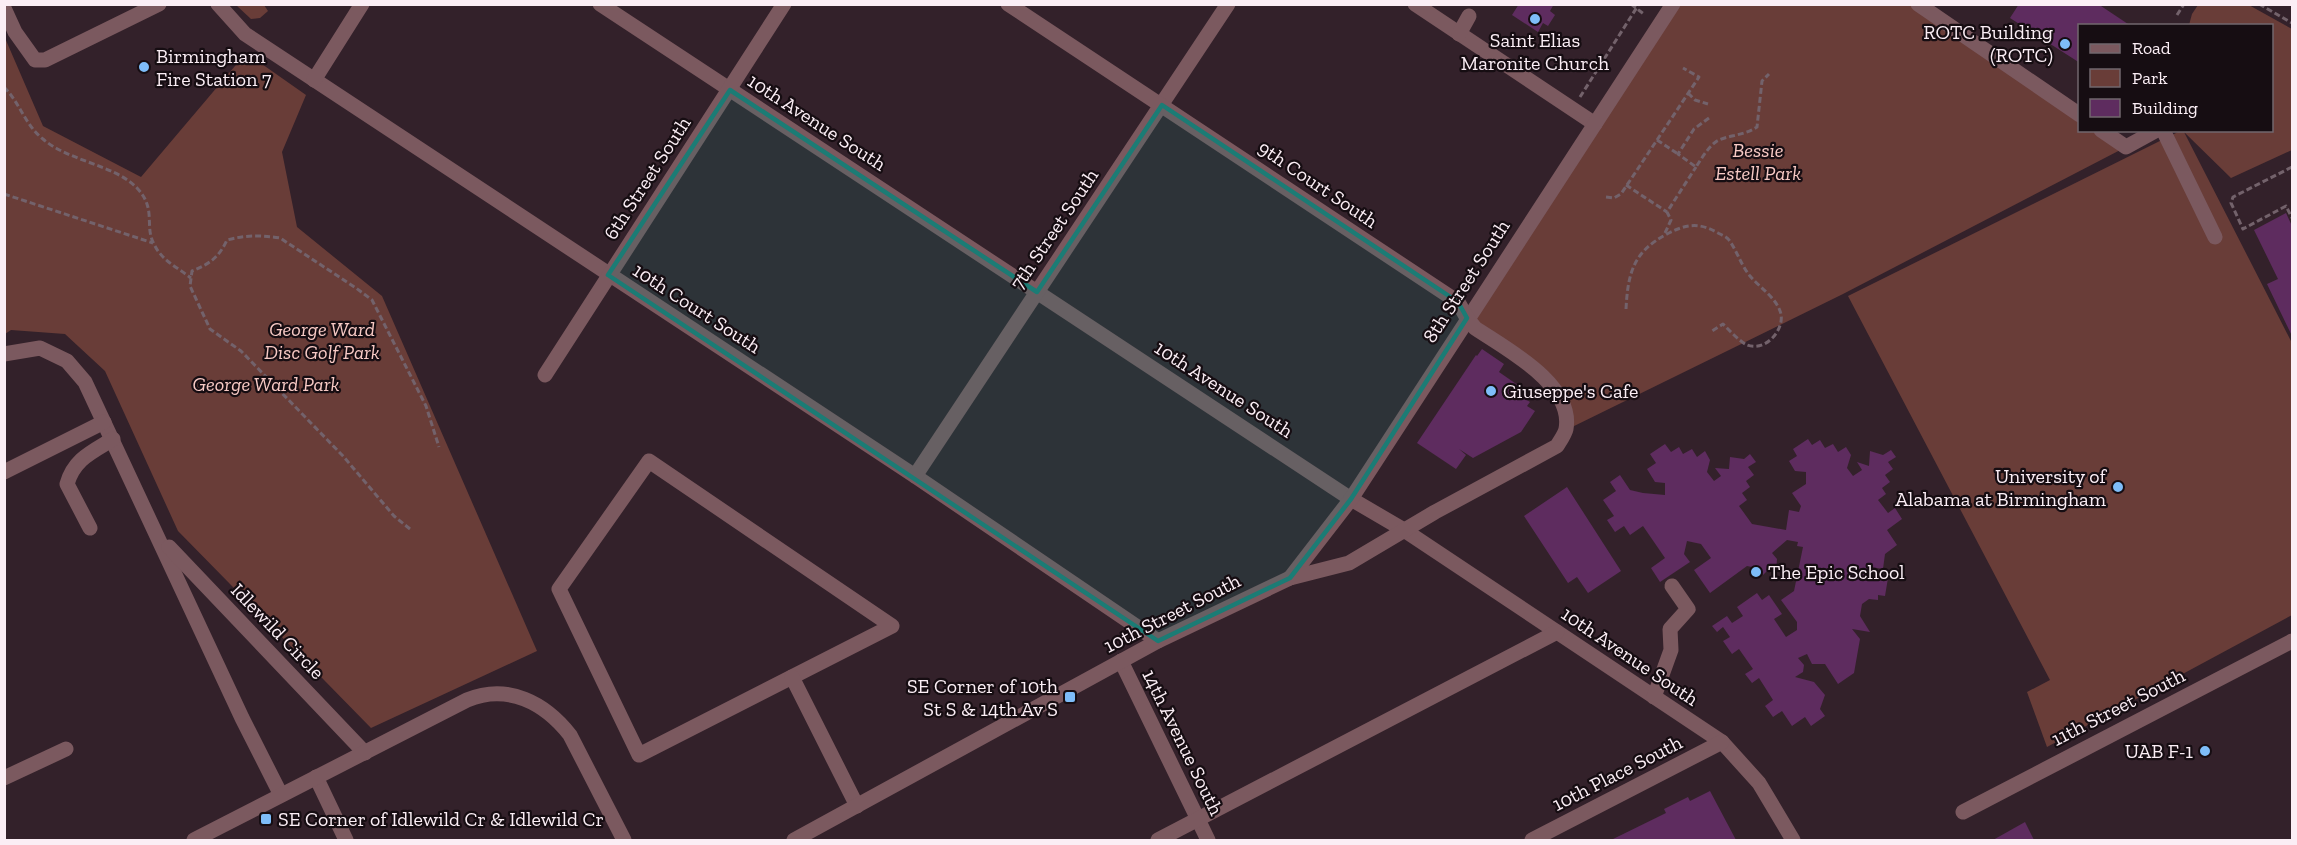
<svg xmlns="http://www.w3.org/2000/svg" width="2297" height="845" viewBox="0 0 2297 845" font-family="'Zilla Slab',serif">
	<rect width="100%" height="100%" fill="#33212a"/>
	<g fill="#693d38">
		<path d="M2247 4 2292 29V150L2231 178 2184 132 2292 343V615L2047 747 2027 692 2050 680 1848 296 2180 131 2272 130V26L2189 25 2192 14 2198 5Z"/>
		<path d="M236 5H264L268 11 260 18 251 19Z"/>
		<path d="M1673 5H1918L2079 115 2080 130 2101 131 2126 147 1843 294 1566 430 1561 402 1467 318Z"/>
		<path d="M5 38 43 126 141 177 246 53 306 95 282 152 297 227 382 296 537 651 371 728 178 531 105 371 65 334 11 330 5 334Z"/>
	</g>
	<g fill="#5e2c5f">
		<path d="M1519 4H1554L1550 11 1555 15 1548 26 1543 23 1538 32 1512 15Z"/>
		<path d="M2019 4H2098L2131 26H2080V63L2010 18Z"/>
		<path d="M2286 213 2292 226V336L2267 284 2278 279 2254 230Z"/>
		<path d="M1482 349 1504 364 1499 372 1522 388 1518 394 1530 402 1527 406 1535 411 1521 432 1473 458 1459 449 1466 455 1456 469 1417 443 1476 355 1477 356Z"/>
		<path d="M1808 439 1812 445 1820 440 1825 448 1833 444 1838 452 1846 447 1851 455 1847 468 1853 476 1862 470 1857 462 1869 466 1870 451 1883 455 1891 450 1896 457 1888 462 1893 469 1885 475 1890 482 1882 488 1886 494 1878 500 1888 513 1895 508 1902 519 1887 530 1897 545 1885 554 1883 569 1871 567 1870 576 1888 578 1885 596 1878 595V600L1869 599 1862 604 1860 616 1870 632 1852 629 1860 639 1854 673 1838 684 1825 664H1812L1807 654 1798 658 1804 665 1803 672 1795 677 1814 682 1825 695 1820 709 1825 716 1811 726 1805 717 1792 726 1782 711 1773 717 1765 706 1773 700 1759 678 1752 683 1745 674 1753 669 1739 649 1732 654 1723 641 1730 637 1723 627 1717 632 1712 626 1727 616 1732 623 1743 616 1737 607 1757 593 1762 600 1769 595 1782 614 1774 619 1786 637 1797 630V622L1781 600 1794 591 1803 547 1797 546 1798 542 1787 540 1772 553 1777 559 1776 572 1767 571 1763 575 1762 569 1747 566 1710 593 1694 570 1711 558 1701 544 1687 541 1684 554 1690 562 1660 582 1651 568 1665 558 1643 526 1630 535 1624 526 1615 532 1607 520 1614 516 1603 500 1616 491 1610 482 1620 475 1630 490 1643 493 1665 495V483L1655 482 1647 469 1656 463 1650 454 1665 444 1671 452 1679 447 1683 454 1692 449 1697 457 1705 451 1710 460 1707 472 1714 481 1721 476 1715 468 1729 469 1730 457 1744 459 1750 454 1756 462 1748 467 1754 475 1746 481 1750 487 1742 493 1747 500 1739 506 1752 524 1786 530 1789 510 1799 512 1801 506 1792 493 1806 484V472L1795 471 1789 461 1797 456 1793 449Z"/>
		<path d="M1567 487 1621 571 1588 593 1577 577 1568 583 1524 516Z"/>
		<path d="M1710 791 1736 840H1611L1666 813 1664 809 1688 797 1690 801Z"/>
		<path d="M2025 822 2034 840H1993Z"/>
	</g>
	<g fill="none" stroke-linecap="round" stroke-linejoin="round">
		<g stroke="#73626b" stroke-width="3" stroke-dasharray="6 3" stroke-linecap="butt">
			<path d="M1631 4 1645 15"/>
			<path d="M2259 4 2292 23"/>
			<path d="M2177 15 2184 4"/>
			<path d="M4 87C20 103 25 125 43 139 68 161 115 165 137 188 157 209 144 226 154 244 162 261 177 267 191 278"/>
			<path d="M1688 93 1695 100 1708 104"/>
			<path d="M1580 97 1639 4"/>
			<path d="M1709 118 1694 129 1678 154 1696 167C1702 158 1708 147 1717 141 1728 135 1743 136 1757 127L1762 81 1769 74"/>
			<path d="M1657 140 1678 154"/>
			<path d="M2292 167 2233 197 2231 203 2243 229 2286 206 2292 218"/>
			<path d="M1626 185 1667 212"/>
			<path d="M4 194 153 243"/>
			<path d="M1606 197 1614 198 1621 194 1699 77 1683 68"/>
			<path d="M1665 233 1671 220 1667 212 1696 167"/>
			<path d="M1626 309C1628 273 1633 252 1667 234 1686 224 1699 222 1718 233 1722 235 1727 237 1729 240 1737 251 1741 265 1750 276 1760 288 1777 298 1781 314 1784 331 1765 352 1747 345 1739 341 1729 330 1723 324L1712 331"/>
			<path d="M410 529 394 516 343 456 241 351 210 329 190 286 192 271C210 264 219 257 227 240 245 235 261 235 280 238L356 288 372 300 426 406 439 447"/>
		</g>
		<g stroke="#7b595f" stroke-width="15">
			<path d="M218 4 245 34 915 476 1158 641"/>
			<path d="M600 4 1351 499 1404 530 1722 742 1759 783 1793 840"/>
			<path d="M1415 4 1595 124"/>
			<path d="M1918 4 2080 115"/>
			<path d="M4 8 15 32 35 60H45L159 4"/>
			<path d="M1459 34 1469 16"/>
			<path d="M314 80 362 4"/>
			<path d="M2101 130 2126 147 2157 130"/>
			<path d="M2163 130 2215 237"/>
			<path d="M4 354 40 348 67 361 85 382 242 718 281 795"/>
			<path d="M545 375 784 4"/>
			<path d="M649 461 892 626 639 755 559 589Z"/>
			<path d="M4 472 104 422"/>
			<path d="M915 476 1228 4"/>
			<path d="M90 528 67 484C74 459 92 452 113 439"/>
			<path d="M169 547 365 753"/>
			<path d="M1290 578 1351 499 1673 4"/>
			<path d="M1121 661 1208 840"/>
			<path d="M792 677 857 806"/>
			<path d="M1654 697 1671 650 1670 629 1688 609 1672 586"/>
			<path d="M316 777 346 840"/>
			<path d="M4 778 66 749"/>
			<path d="M1963 812 2292 641"/>
			<path d="M194 840 467 700C508 683 545 703 570 735L624 840"/>
			<path d="M794 840 1158 641 1290 578 1349 563 1435 512 1557 446C1560 441 1565 434 1566 429 1574 384 1506 349 1475 328L1467 318 1458 302 1008 4"/>
			<path d="M1158 840 1557 632"/>
			<path d="M1532 840 1722 742"/>
		</g>
	</g>
	<path fill="#1b7c75" fill-opacity="0.2" stroke="#1b7c75" stroke-width="4.5" stroke-linejoin="round" d="M730 90 1037 292 1162 105 1458 302 1467 318 1351 499 1290 578 1158 641 608 275Z"/>
	<g fill="#7ebdf9" stroke="#160d12" stroke-width="2">
		<circle cx="1535" cy="19" r="6"/>
		<circle cx="2065" cy="44" r="6"/>
		<circle cx="144" cy="67" r="6"/>
		<circle cx="1491" cy="391" r="6"/>
		<circle cx="2118" cy="487" r="6"/>
		<circle cx="1756" cy="572" r="6"/>
		<rect x="1064" y="691" width="12" height="12" rx="3"/>
		<circle cx="2205" cy="751" r="6"/>
		<rect x="260" y="813" width="12" height="12" rx="3"/>
	</g>
	<g text-anchor="middle" stroke-width="4.5" stroke-linejoin="round" paint-order="stroke">
		<g font-size="20" fill="#fbeef5" stroke="#160d12" text-anchor="end">
			<text x="2053" y="39">ROTC Building<tspan x="2053" dy="23">(ROTC)</tspan></text>
			<text x="1535" y="47" text-anchor="middle">Saint Elias<tspan x="1535" dy="23">Maronite Church</tspan></text>
			<text x="156" y="63" text-anchor="start">Birmingham<tspan x="156" dy="23">Fire Station 7</tspan></text>
			<text x="1503" y="398" text-anchor="start">Giuseppe's Cafe</text>
			<text x="2106" y="483">University of<tspan x="2106" dy="23">Alabama at Birmingham</tspan></text>
			<text x="1768" y="579" text-anchor="start">The Epic School</text>
			<text x="1058" y="693">SE Corner of 10th<tspan x="1058" dy="23">St S &amp; 14th Av S</tspan></text>
			<text x="2193" y="758">UAB F-1</text>
			<text x="278" y="826" text-anchor="start">SE Corner of Idlewild Cr &amp; Idlewild Cr</text>
		</g>
		<g font-size="20" fill="#fbeef5" stroke="#160d12">
			<text transform="translate(817 122) rotate(33)" y="7">10th Avenue South</text>
			<text transform="translate(647 178) rotate(-57)" y="7">6th Street South</text>
			<text transform="translate(1318 184) rotate(34)" y="7">9th Court South</text>
			<text transform="translate(1054 229) rotate(-56)" y="7">7th Street South</text>
			<text transform="translate(1466 281) rotate(-57)" y="7">8th Street South</text>
			<text transform="translate(697 308) rotate(33)" y="7">10th Court South</text>
			<text transform="translate(1224 389) rotate(33)" y="7">10th Avenue South</text>
			<text transform="translate(1172 613) rotate(-27)" y="7">10th Street South</text>
			<text transform="translate(278 631) rotate(46)" y="7">Idlewild Circle</text>
			<text transform="translate(1630 656) rotate(34)" y="7">10th Avenue South</text>
			<text transform="translate(2118 707) rotate(-27)" y="7">11th Street South</text>
			<text transform="translate(1183 742) rotate(64)" y="7">14th Avenue South</text>
			<text transform="translate(1617 773) rotate(-27)" y="7">10th Place South</text>
		</g>
		<g font-size="20" font-style="italic" fill="#f8cac5" stroke="#160d12">
			<text x="1758" y="157">Bessie<tspan x="1758" dy="23">Estell Park</tspan></text>
			<text x="322" y="336">George Ward<tspan x="322" dy="23">Disc Golf Park</tspan></text>
			<text x="266" y="391">George Ward Park</text>
		</g>
	</g>
	<rect width="2297" height="845" fill="none" stroke="#fbeef5" stroke-width="12"/>
	<rect x="2078" y="24" width="195" height="108" fill="#160d12" stroke="#72676d" stroke-width="1.5"/>
	<rect x="2090" y="44" width="30" height="9" fill="#7b595f" stroke="#72676d" stroke-width="1.5"/>
	<text x="2132" y="54" font-size="18" fill="#fbeef5">Road</text>
	<rect x="2090" y="69" width="30" height="18" fill="#693d38" stroke="#72676d" stroke-width="1.5"/>
	<text x="2132" y="84" font-size="18" fill="#fbeef5">Park</text>
	<rect x="2090" y="99" width="30" height="18" fill="#5e2c5f" stroke="#72676d" stroke-width="1.5"/>
	<text x="2132" y="114" font-size="18" fill="#fbeef5">Building</text>
</svg>
